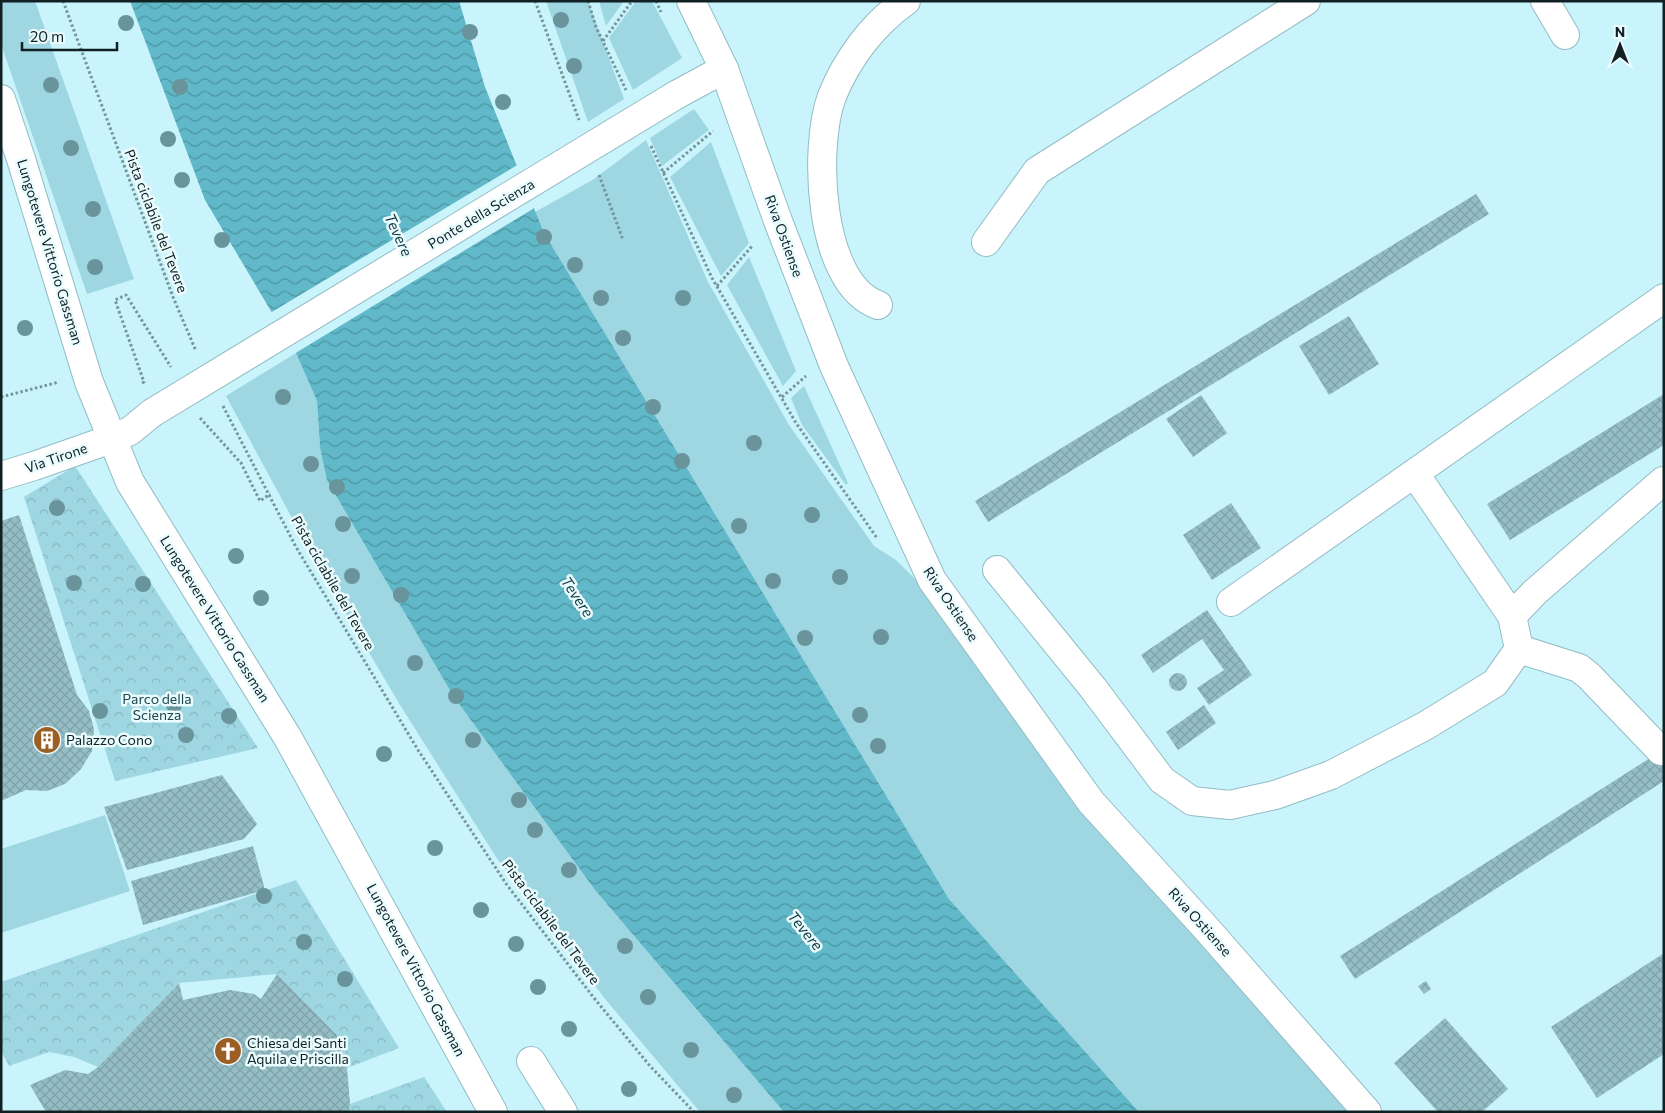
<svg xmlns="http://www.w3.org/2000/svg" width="1665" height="1113" viewBox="0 0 1665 1113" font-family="Commissioner,sans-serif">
	<defs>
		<pattern id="park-crowns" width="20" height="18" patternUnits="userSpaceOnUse" patternTransform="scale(1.25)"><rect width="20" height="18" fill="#9ed7e2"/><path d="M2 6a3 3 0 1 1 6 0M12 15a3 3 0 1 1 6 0" fill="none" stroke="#87b8c2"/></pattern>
		<pattern id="water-waves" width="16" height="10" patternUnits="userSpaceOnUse" patternTransform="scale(1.25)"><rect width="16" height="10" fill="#60b8c8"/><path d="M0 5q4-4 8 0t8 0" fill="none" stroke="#4e95a2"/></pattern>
		<pattern id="building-cross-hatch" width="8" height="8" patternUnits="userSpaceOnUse" patternTransform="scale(1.25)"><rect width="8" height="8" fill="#94bdc5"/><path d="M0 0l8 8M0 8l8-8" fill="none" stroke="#7fa2a9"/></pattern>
	</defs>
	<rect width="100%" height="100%" fill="#c9f4fc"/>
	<g fill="#9ed7e2">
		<path d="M1 1H35L134 279 87 294 1 44Z"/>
		<path d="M546 1H588L624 99 588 122Z"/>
		<path d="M599 1H624L606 26Z"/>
		<path d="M636 1H652L682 58 633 90 609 38Z"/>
		<path d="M694 109 709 130 662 166 650 138Z"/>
		<path d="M646 140 708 282 789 425 874 546 896 560 915 579 1090 812 1350 1112H1139L949 899 544 233 535 212 594 179Z"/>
		<path d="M711 142 749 243 721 276 670 177Z"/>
		<path d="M749 257 796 371 783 386 727 285Z"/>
		<path d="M296 353 317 401 320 447 454 697 595 890 784 1112H700L606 1000 496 857 400 705 318 566 226 396Z"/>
		<path d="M804 386 848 483 846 485 802 425 791 398Z"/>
		<path d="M105 815 130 891 1 933V849Z"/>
	</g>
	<g fill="url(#park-crowns)">
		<path d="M75 466 258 748 115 781 24 497Z"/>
		<path d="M296 880 399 1048 347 1068 337 1035 277 974 179 983 98 1067 74 1057 49 1052 9 1066 1 1051V982Z"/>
		<path d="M424 1077 447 1112H349L350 1104Z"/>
	</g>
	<path fill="url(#water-waves)" d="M130 1H459L485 87 544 233 949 899 1139 1112H784L595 890 454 697 327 480 320 447 317 401 296 353 205 200Z"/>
	<path fill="#c9f4fc" d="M519 164 536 207 294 354 270 313Z"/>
	<g fill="url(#building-cross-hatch)">
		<path d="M1476 194 1489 214 988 522 975 501Z"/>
		<path d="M1349 316 1379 364 1329 395 1299 346Z"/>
		<path d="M1664 394V445L1510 540 1487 504Z"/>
		<path d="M1201 395 1227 433 1193 457 1166 419Z"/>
		<path d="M1231 503 1261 548 1212 580 1183 535Z"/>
		<path d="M19 515 77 695 89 711 94 729 92 751 81 769 65 784 47 791 26 790 1 801V521Z"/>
		<path d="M1207 610 1252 675 1209 705 1197 688 1224 670 1202 639 1153 673 1141 655Z"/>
		<circle cx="1178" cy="682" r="9"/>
		<path d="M1204 705 1216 723 1178 750 1166 732Z"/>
		<path d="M1664 749V781L1355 979 1340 956Z"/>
		<path d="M222 775 257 824 244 839 127 870 104 807Z"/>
		<path d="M253 846 265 890 143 925 131 881Z"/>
		<path d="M1664 953V1054L1597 1098 1551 1027Z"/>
		<path d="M277 974 337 1035 347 1068 350 1104 349 1112H46L30 1085 65 1070 88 1074 98 1067 179 983 183 1000 230 990 254 994 261 999Z"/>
		<path d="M1426 981 1431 989 1424 994 1418 986Z"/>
		<path d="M1445 1018 1508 1089 1482 1112H1438L1394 1063Z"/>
	</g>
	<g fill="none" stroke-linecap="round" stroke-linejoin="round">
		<g stroke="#93bcc4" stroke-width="30">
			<g id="minor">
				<path d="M691 1 724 69 778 221 834 366 932 580 1091 802 1205 927 1367 1112"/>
				<path d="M1545 1 1565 35"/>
				<path d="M676 95 724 69"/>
				<path d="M1 99 21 159 89 382 130 482 288 738 493 1112"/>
				<path d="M986 242 1037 171 1306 1"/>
				<path d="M878 305C818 284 813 147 832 96 847 59 873 24 906 1"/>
				<path d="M1415 474 1512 616 1535 592 1663 481"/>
				<path d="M1 476 34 466 111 439 130 431 152 413"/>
				<path d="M997 570 1093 688 1162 780 1192 801 1230 805 1275 795 1331 775 1425 726 1495 683 1519 649 1512 616"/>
				<path d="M1231 602 1664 298"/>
				<path d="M1519 649 1579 668 1589 676 1661 751"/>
				<path d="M531 1061 563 1112"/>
			</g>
		</g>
		<g stroke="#76959b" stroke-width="3" stroke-dasharray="2.5 2.5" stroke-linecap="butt">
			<path d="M63 1 173 297 196 351"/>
			<path d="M535 1 579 120"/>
			<path d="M588 1 596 27 626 90"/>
			<path d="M656 1 661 12"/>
			<path d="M603 41 632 1"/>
			<path d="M651 146 712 278 796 423 877 538"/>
			<path d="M663 173 713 131"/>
			<path d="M599 175 623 240"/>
			<path d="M717 286 753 245"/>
			<path d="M142 383 144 382 115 300 126 295 171 367"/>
			<path d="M1 397 59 382"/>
			<path d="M782 397 806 376"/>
			<path d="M223 406 296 547 418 750 507 885 594 998 650 1066 694 1112"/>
			<path d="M200 418 241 463 260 501 270 494"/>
		</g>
		<use href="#minor" stroke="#fff" stroke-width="28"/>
		<g stroke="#93bcc4" stroke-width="30" stroke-linecap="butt">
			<path id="minor-bridge" d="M152 413 676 95"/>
		</g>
		<use href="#minor-bridge" stroke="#fff" stroke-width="28"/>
	</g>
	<g fill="#6a949c">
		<circle cx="561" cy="20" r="8"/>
		<circle cx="126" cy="23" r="8"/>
		<circle cx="470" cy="32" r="8"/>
		<circle cx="574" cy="66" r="8"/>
		<circle cx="51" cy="85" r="8"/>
		<circle cx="180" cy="87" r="8"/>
		<circle cx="503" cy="102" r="8"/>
		<circle cx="168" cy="139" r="8"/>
		<circle cx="71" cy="148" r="8"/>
		<circle cx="182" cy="180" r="8"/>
		<circle cx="93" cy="209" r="8"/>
		<circle cx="544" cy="237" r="8"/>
		<circle cx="222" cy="240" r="8"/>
		<circle cx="575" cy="265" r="8"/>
		<circle cx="95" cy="267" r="8"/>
		<circle cx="601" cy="298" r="8"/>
		<circle cx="683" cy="298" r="8"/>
		<circle cx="25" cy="328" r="8"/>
		<circle cx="623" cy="338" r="8"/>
		<circle cx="283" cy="397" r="8"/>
		<circle cx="653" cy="407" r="8"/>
		<circle cx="754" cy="443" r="8"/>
		<circle cx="682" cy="461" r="8"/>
		<circle cx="311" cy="464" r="8"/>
		<circle cx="337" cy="487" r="8"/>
		<circle cx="57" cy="508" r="8"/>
		<circle cx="812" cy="515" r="8"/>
		<circle cx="343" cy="524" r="8"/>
		<circle cx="739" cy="526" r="8"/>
		<circle cx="236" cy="556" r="8"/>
		<circle cx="352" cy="576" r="8"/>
		<circle cx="840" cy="577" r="8"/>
		<circle cx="773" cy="581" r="8"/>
		<circle cx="74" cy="583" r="8"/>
		<circle cx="143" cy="584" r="8"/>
		<circle cx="401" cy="595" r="8"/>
		<circle cx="261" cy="598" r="8"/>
		<circle cx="881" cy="637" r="8"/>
		<circle cx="805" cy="638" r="8"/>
		<circle cx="415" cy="663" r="8"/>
		<circle cx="456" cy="696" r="8"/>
		<circle cx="174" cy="705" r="8"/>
		<circle cx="100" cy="711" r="8"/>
		<circle cx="860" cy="715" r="8"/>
		<circle cx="229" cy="716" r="8"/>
		<circle cx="186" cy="735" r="8"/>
		<circle cx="473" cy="740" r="8"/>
		<circle cx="878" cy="746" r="8"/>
		<circle cx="384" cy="754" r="8"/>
		<circle cx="519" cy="800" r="8"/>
		<circle cx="535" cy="830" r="8"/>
		<circle cx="435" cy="848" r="8"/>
		<circle cx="569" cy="870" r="8"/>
		<circle cx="264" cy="896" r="8"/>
		<circle cx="481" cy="910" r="8"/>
		<circle cx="304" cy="942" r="8"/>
		<circle cx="516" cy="944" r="8"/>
		<circle cx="625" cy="946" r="8"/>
		<circle cx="345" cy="979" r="8"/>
		<circle cx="538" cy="987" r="8"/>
		<circle cx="648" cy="997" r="8"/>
		<circle cx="569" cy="1029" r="8"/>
		<circle cx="691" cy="1050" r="8"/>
		<circle cx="629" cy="1089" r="8"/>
		<circle cx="734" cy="1095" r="8"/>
	</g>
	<defs>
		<g id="building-disc" transform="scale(1.4375)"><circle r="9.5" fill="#9b5e23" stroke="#ebfcff"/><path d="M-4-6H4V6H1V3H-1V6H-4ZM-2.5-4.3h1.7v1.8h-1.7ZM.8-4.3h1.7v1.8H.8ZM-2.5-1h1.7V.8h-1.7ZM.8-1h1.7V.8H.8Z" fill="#fff"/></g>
		<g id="church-disc" transform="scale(1.4375)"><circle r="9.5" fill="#9b5e23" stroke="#ebfcff"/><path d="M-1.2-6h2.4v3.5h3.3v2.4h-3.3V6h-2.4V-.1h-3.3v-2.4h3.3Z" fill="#fff"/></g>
	</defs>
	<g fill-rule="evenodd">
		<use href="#building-disc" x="47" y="740"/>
		<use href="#church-disc" x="228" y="1051"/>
	</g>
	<g text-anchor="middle" stroke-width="5" stroke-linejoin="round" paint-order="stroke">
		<g font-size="14" fill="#102023" stroke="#ebfcff">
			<text transform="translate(481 214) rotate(-31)" y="5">Ponte della Scienza</text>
			<text transform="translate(156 221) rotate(69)" y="5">Pista ciclabile del Tevere</text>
			<text transform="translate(784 236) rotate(70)" y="5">Riva Ostiense</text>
			<text transform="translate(50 252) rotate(73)" y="5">Lungotevere Vittorio Gassman</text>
			<text transform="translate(56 458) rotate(-19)" y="5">Via Tirone</text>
			<text transform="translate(333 583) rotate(60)" y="5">Pista ciclabile del Tevere</text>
			<text transform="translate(951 604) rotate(56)" y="5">Riva Ostiense</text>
			<text transform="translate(215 619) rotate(58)" y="5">Lungotevere Vittorio Gassman</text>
			<text transform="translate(551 922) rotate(53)" y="5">Pista ciclabile del Tevere</text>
			<text transform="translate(1200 922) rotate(48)" y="5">Riva Ostiense</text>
			<text transform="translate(416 970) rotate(62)" y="5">Lungotevere Vittorio Gassman</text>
		</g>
		<g font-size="14" fill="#1c464d" stroke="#ebfcff">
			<text x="157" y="704">Parco della<tspan x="157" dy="16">Scienza</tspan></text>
		</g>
		<g font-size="14" fill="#102023" stroke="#ebfcff" text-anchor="start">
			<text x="66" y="745">Palazzo Cono</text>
			<text x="247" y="1048">Chiesa dei Santi<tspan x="247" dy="16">Aquila e Priscilla</tspan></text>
		</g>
		<g font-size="15" font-style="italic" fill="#113b42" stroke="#ebfcff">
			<text transform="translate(398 235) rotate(65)" y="5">Tevere</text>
			<text transform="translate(577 597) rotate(56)" y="5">Tevere</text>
			<text transform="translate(805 931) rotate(51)" y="5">Tevere</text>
		</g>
	</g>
	<rect width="1665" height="1113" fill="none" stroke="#102023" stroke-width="5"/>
	<g transform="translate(1620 45)" stroke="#ebfcff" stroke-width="4" paint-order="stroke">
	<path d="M0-4L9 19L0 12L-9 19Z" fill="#102023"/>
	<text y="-8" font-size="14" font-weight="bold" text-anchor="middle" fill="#102023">N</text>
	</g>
	<path d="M22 42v8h95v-8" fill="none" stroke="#102023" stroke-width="2.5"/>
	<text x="30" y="42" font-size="15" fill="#102023" stroke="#ebfcff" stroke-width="4" paint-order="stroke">20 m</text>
</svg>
